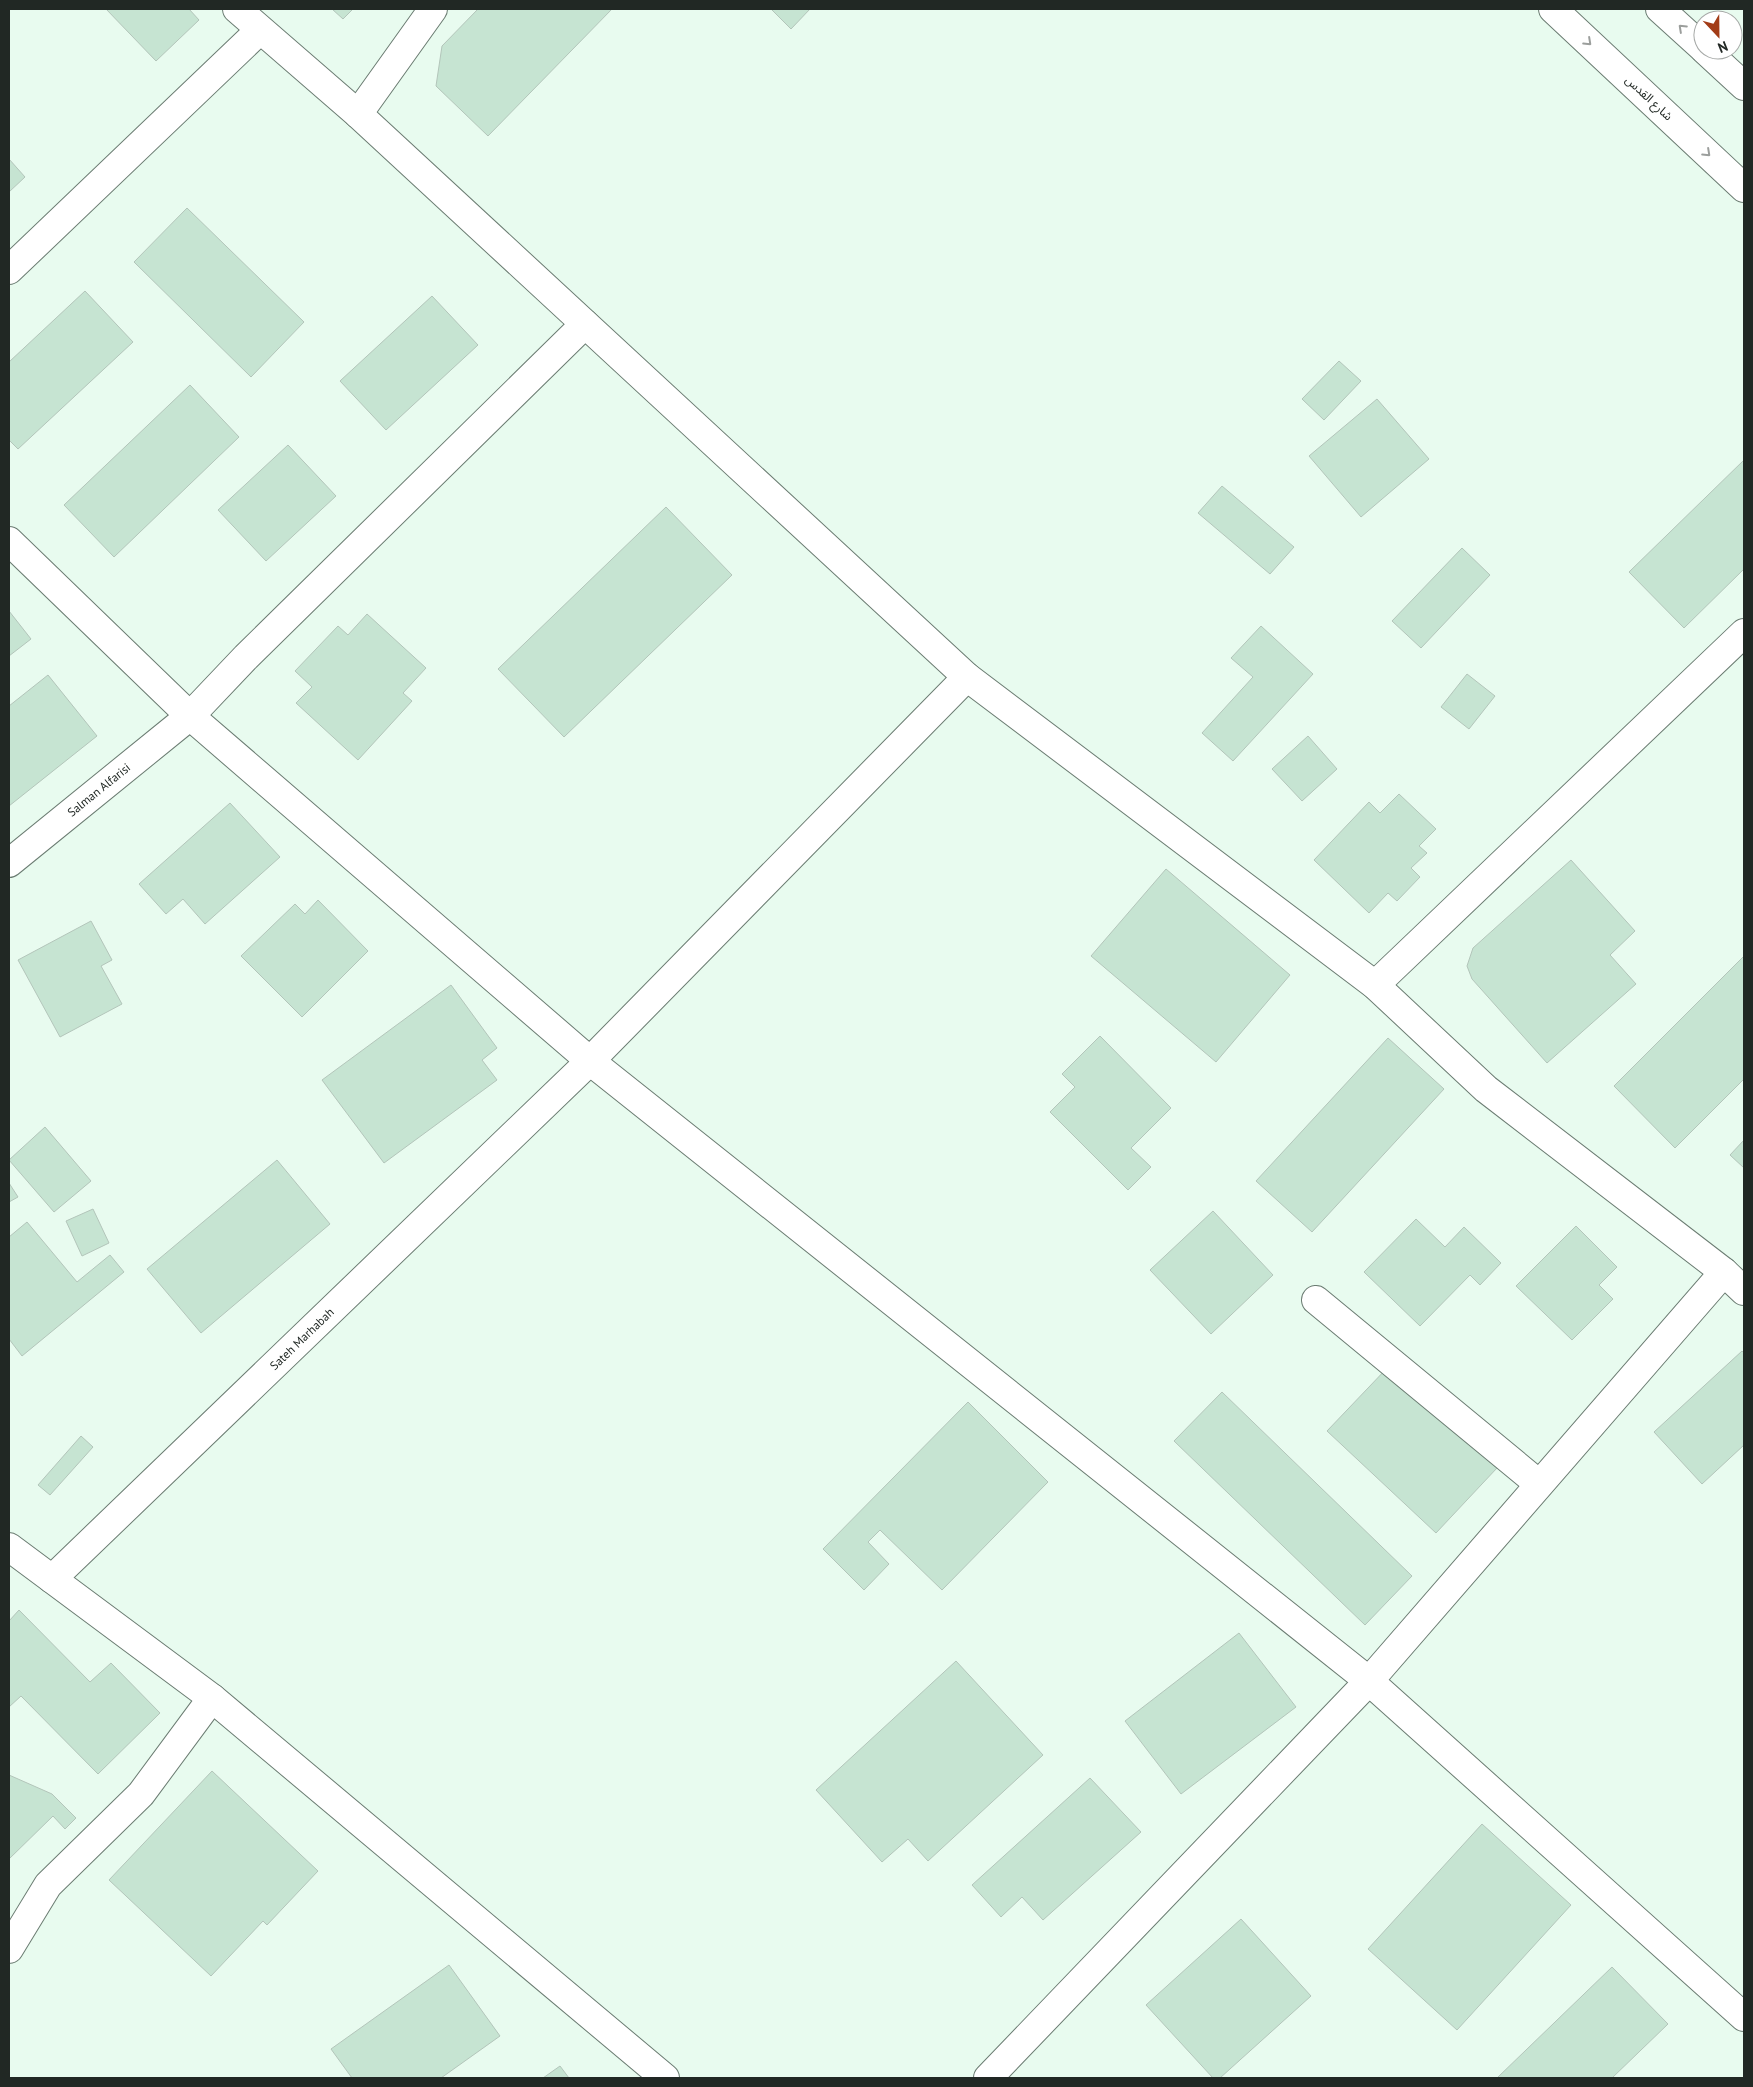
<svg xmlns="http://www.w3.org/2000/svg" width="1753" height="2087" viewBox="0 0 1753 2087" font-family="'PT Sans','Noto Sans Arabic',sans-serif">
	<rect width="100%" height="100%" fill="#e8fbef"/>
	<g fill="#c6e4d2" stroke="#b3c5ba">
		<path d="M106 9H189L199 20 156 61Z"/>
		<path d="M332 9H353L343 19Z"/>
		<path d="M478 9H612L488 136 436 86 442 46Z"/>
		<path d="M771 9H810L791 29Z"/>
		<path d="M9 159 25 177 9 192Z"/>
		<path d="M187 208 304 322 251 377 134 262Z"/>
		<path d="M85 291 133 342 18 449 9 440V362Z"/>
		<path d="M432 296 478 345 386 430 340 381Z"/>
		<path d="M1339 361 1361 381 1324 420 1302 399Z"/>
		<path d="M190 385 239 437 114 557 64 505Z"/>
		<path d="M1377 399 1429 459 1361 517 1309 456Z"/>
		<path d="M288 445 336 496 266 561 218 510Z"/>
		<path d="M1744 460V569L1684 628 1629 572Z"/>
		<path d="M1222 486 1294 547 1270 574 1198 513Z"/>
		<path d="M666 507 732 575 564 737 498 669Z"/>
		<path d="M1462 548 1490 575 1421 648 1392 621Z"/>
		<path d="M9 611 31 639 9 656Z"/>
		<path d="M367 614 426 668 403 693 412 701 358 760 296 703 312 687 295 671 338 626 348 635Z"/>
		<path d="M1261 626 1313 674 1233 761 1202 733 1253 677 1231 658Z"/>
		<path d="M1467 674 1495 696 1469 729 1441 707Z"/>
		<path d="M48 675 97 736 9 806V706Z"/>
		<path d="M1308 736 1337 769 1302 801 1272 769Z"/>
		<path d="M1399 794 1436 829 1419 846 1427 853 1411 868 1420 877 1397 901 1388 893 1369 913 1314 860 1369 802 1380 813Z"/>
		<path d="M230 803 280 857 205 924 183 899 166 914 139 884Z"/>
		<path d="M1571 860 1635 931 1610 955 1636 984 1547 1063 1472 979 1467 966 1473 948Z"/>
		<path d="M1166 869 1290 975 1216 1062 1091 956Z"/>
		<path d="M318 900 368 951 302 1017 241 956 295 904 305 914Z"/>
		<path d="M91 921 112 960 101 966 122 1004 60 1037 18 960Z"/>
		<path d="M1744 956V1079L1675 1148 1614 1086Z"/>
		<path d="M451 985 497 1048 482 1060 497 1080 384 1163 322 1080Z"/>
		<path d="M1100 1036 1171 1108 1131 1148 1151 1167 1128 1190 1050 1112 1075 1087 1062 1074Z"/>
		<path d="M1388 1038 1444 1089 1312 1232 1256 1181Z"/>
		<path d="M45 1127 91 1181 54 1212 9 1160Z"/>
		<path d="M1744 1140V1168L1730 1155Z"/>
		<path d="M277 1160 330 1224 201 1333 147 1269Z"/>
		<path d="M9 1183 18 1197 9 1202Z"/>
		<path d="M93 1209 109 1243 82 1256 66 1221Z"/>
		<path d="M1213 1211 1273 1275 1211 1334 1150 1270Z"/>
		<path d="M1416 1219 1445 1247 1464 1227 1501 1263 1480 1285 1470 1275 1420 1326 1364 1272Z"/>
		<path d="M27 1222 77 1282 110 1255 124 1272 22 1356 9 1339V1237Z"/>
		<path d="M1576 1226 1617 1267 1599 1285 1613 1299 1572 1340 1516 1286Z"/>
		<path d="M1742 1351 1744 1353V1445L1702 1484 1654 1432Z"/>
		<path d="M1389 1366 1497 1468 1436 1533 1327 1431Z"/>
		<path d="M1222 1392 1412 1576 1365 1625 1174 1441Z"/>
		<path d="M968 1402 1048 1482 942 1590 880 1530 868 1542 889 1564 864 1590 823 1549Z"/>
		<path d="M81 1436 93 1447 50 1495 38 1485Z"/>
		<path d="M19 1610 90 1682 111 1663 160 1713 98 1774 21 1696 9 1707V1621Z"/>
		<path d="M1239 1633 1296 1707 1181 1794 1125 1721Z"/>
		<path d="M956 1661 1043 1755 928 1861 908 1839 882 1862 816 1790Z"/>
		<path d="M212 1771 318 1871 267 1925 263 1921 211 1976 109 1880Z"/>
		<path d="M9 1775 52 1794 76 1818 65 1829 53 1816 9 1859Z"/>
		<path d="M1090 1778 1141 1832 1043 1920 1022 1897 1001 1917 972 1885Z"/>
		<path d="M1482 1824 1571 1905 1457 2030 1368 1949Z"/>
		<path d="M1241 1919 1311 1996 1220 2078H1213L1146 2005Z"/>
		<path d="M449 1965 500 2036 441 2078H352L331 2049Z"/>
		<path d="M1612 1967 1668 2024 1612 2078H1497Z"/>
		<path d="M560 2066 569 2078H543Z"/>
	</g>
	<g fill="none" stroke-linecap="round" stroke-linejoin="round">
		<g stroke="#6b7c72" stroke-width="30">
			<g id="minor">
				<path d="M237 9 358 114 967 677 1375 985 1486 1089 1724 1272 1744 1291"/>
				<path d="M358 114 433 9"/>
				<path d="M9 270 260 30"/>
				<path d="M9 541 190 716 590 1061 1369 1681 1744 2017"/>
				<path d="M9 863 190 716 246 657 585 324"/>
				<path d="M1375 985 1744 633"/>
				<path d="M1316 1300 1539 1484"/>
				<path d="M9 1547 52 1579 590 1061 967 677"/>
				<path d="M52 1579 212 1698 665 2078"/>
				<path d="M9 1949 48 1885 141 1794 212 1698"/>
				<path d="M988 2078 1369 1681 1724 1272"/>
			</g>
		</g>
		<g stroke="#6b7c72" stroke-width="30">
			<g id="secondary">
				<path d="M1553 9 1744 188"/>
				<path d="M1660 9 1703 48"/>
				<path d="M1705 50 1744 86"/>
			</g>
		</g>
		<use href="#minor" stroke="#fff" stroke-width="28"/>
		<use href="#secondary" stroke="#fff" stroke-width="28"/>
	</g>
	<defs><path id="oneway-chevron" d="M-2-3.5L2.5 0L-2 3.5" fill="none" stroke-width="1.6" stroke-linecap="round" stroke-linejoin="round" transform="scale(1.25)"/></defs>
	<g stroke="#9b9e9c">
		<use href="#oneway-chevron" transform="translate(1682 28) rotate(-137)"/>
		<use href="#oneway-chevron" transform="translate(1588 42) rotate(43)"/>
		<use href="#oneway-chevron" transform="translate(1707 153) rotate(43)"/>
	</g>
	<g text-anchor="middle" stroke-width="4" stroke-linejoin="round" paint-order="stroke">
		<g font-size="12" fill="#212824" stroke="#fff">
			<text transform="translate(1649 98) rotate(43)" y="4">شارع القدس</text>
			<text transform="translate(99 790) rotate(-39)" y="4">Salman Alfarisi</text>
			<text transform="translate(302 1339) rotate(-44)" y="4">Sateh Marhabah</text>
		</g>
	</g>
	<rect width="1753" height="2087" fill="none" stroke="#212824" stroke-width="20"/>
	<g transform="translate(1718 35) rotate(158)"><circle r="24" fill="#ffffff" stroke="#a6a9a7"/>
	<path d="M0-4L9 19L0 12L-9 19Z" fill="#a23c17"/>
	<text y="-8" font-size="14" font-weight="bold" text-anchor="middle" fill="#212824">N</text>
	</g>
</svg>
